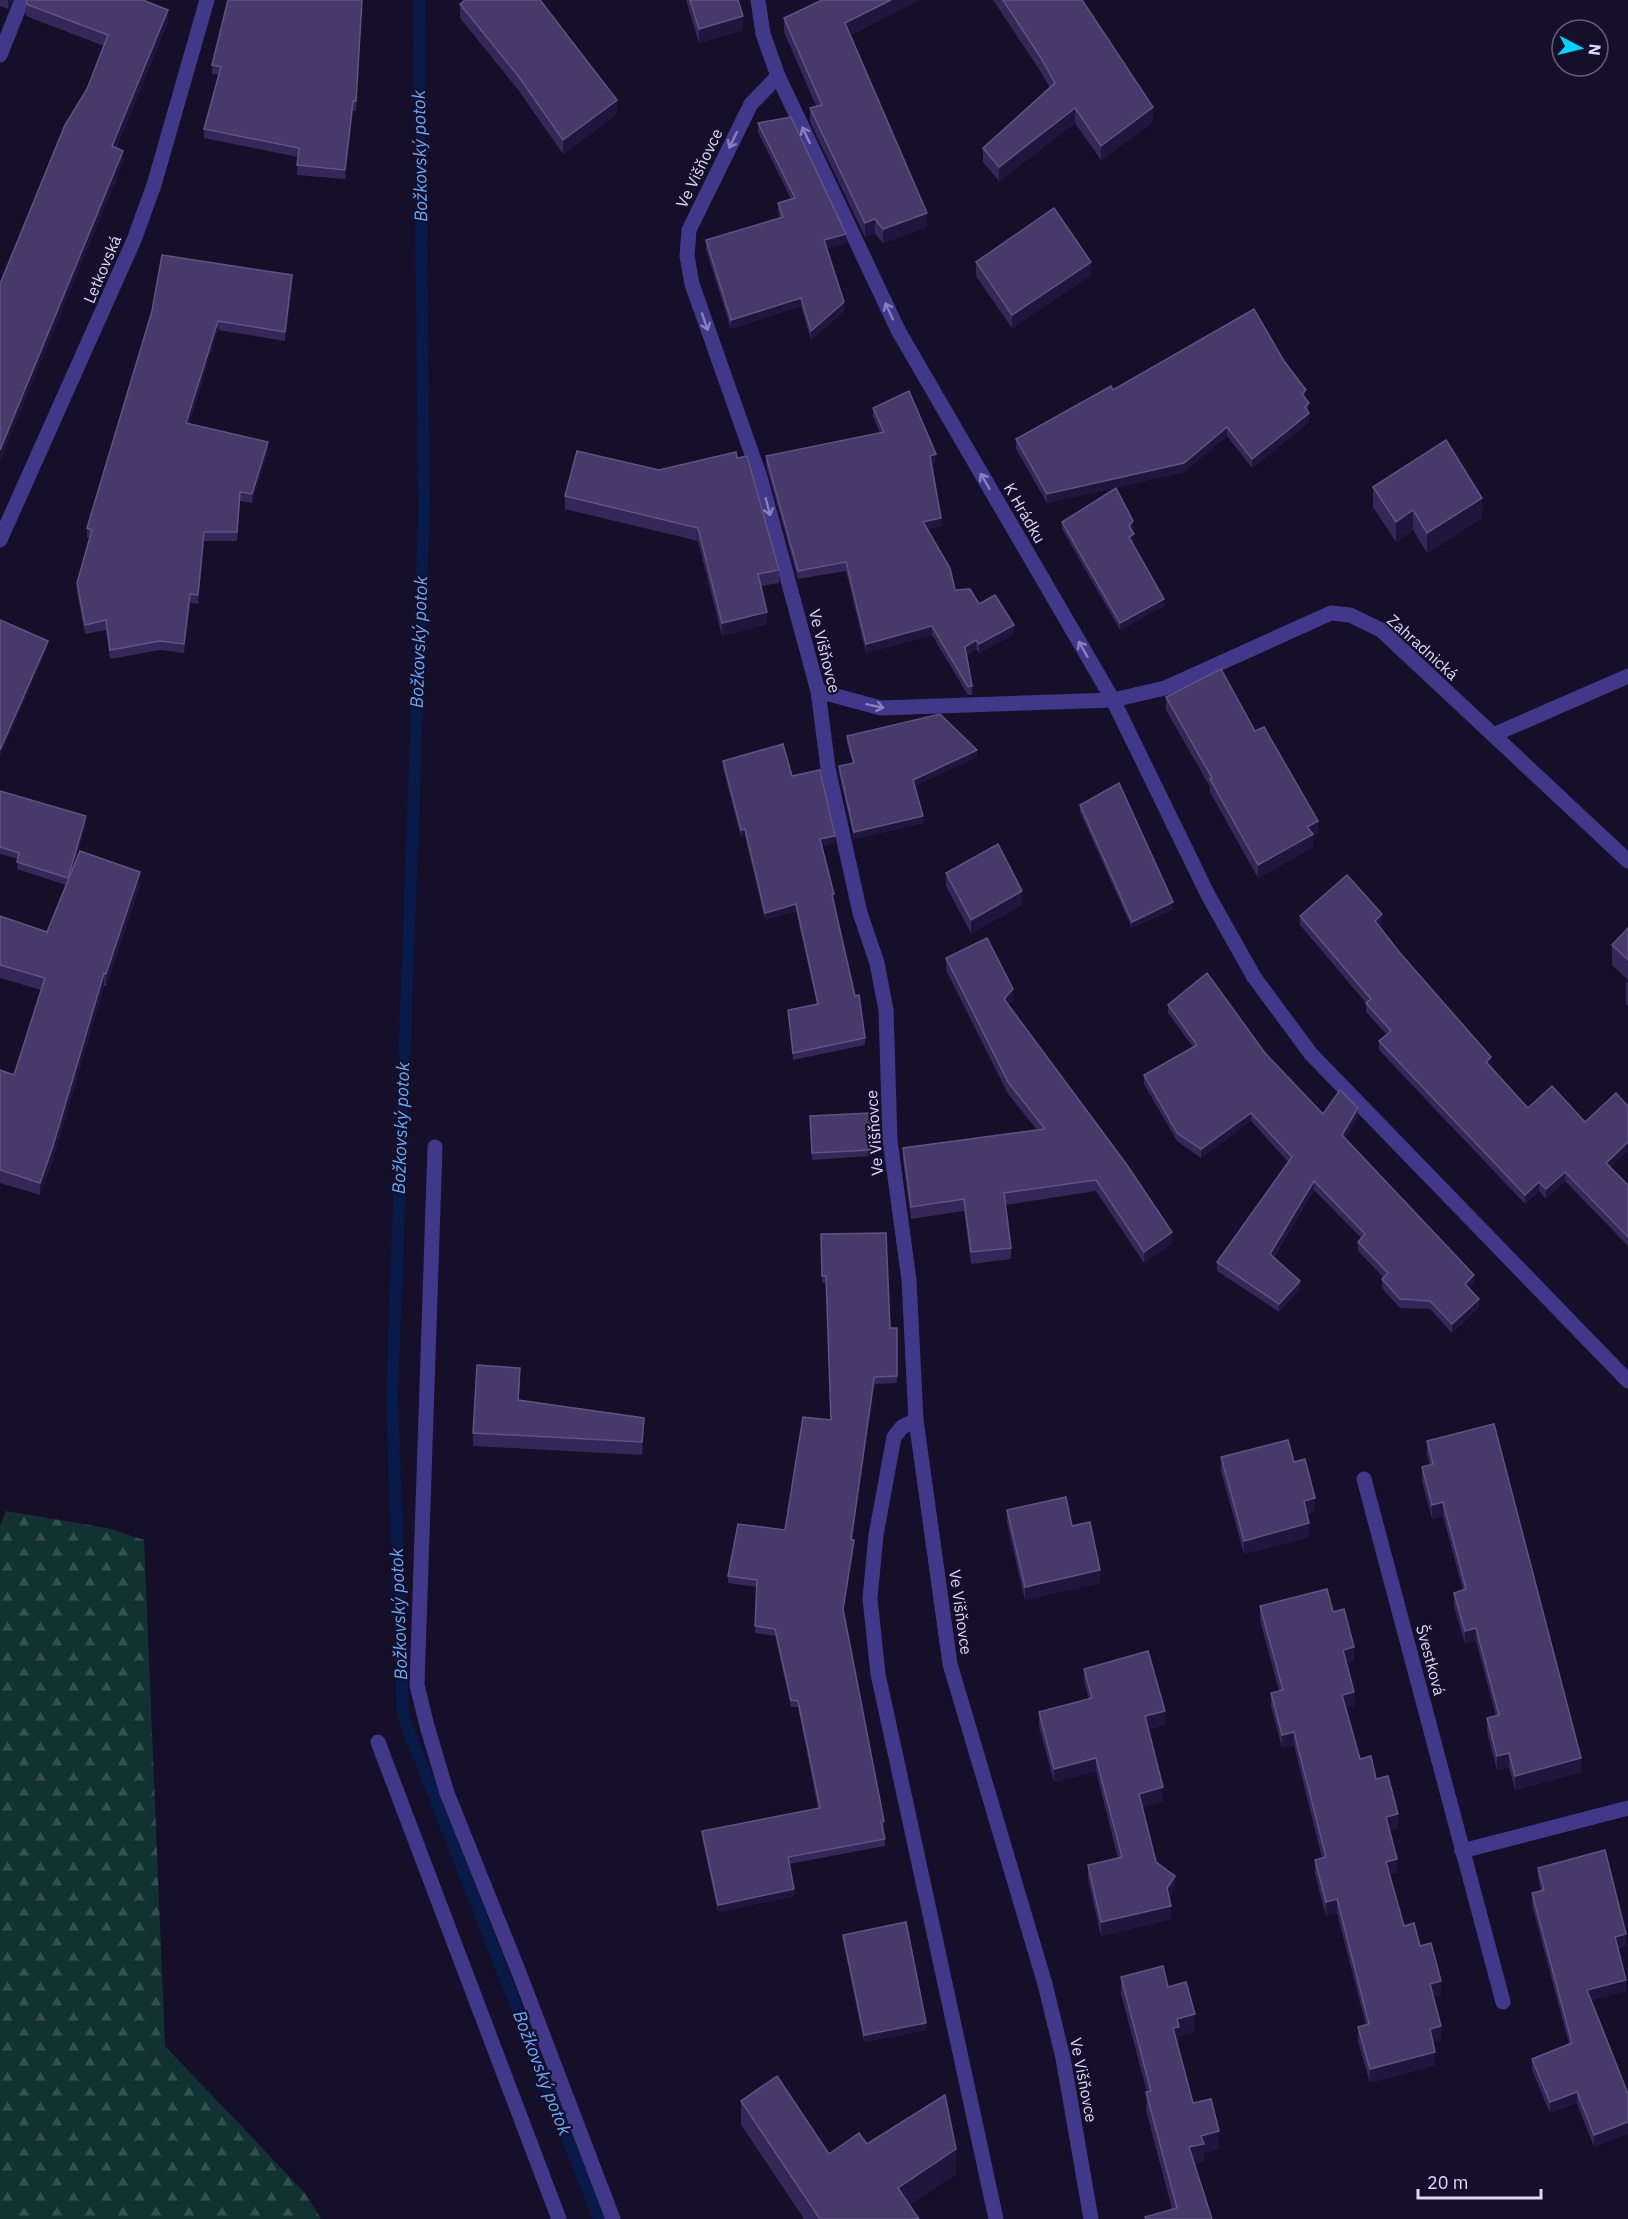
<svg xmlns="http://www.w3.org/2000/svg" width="1628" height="2219" viewBox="0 0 1628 2219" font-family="'IBM Plex Sans',sans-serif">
	<defs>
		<pattern id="forest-firs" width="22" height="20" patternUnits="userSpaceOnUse" patternTransform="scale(1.5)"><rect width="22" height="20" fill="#123133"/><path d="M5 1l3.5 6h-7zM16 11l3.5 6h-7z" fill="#344e52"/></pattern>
	</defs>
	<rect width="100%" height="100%" fill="#150f29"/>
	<path fill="url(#forest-firs)" d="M6 1511 107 1528 144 1540 165 2046 304 2192 321 2219H0V1526Z"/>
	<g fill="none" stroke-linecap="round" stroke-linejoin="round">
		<path stroke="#081a48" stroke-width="12" d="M419 0 424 516 392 1396 403 1716 599 2219"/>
		<g stroke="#42388a" stroke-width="15">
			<path d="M758 0 763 34 778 76 899 332 1113 700 1208 895 1254 977 1311 1054 1628 1381"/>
			<path d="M0 55 22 0"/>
			<path d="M778 76 751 104 689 230 687 256 692 284 760 477 818 691 828 768 860 913 877 963 886 1010 890 1140 909 1280 916 1420 950 1664 1045 1984 1063 2058 1091 2219"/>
			<path d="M0 540 134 240 154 185 207 0"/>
			<path d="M818 691 881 708 1113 700 1165 688 1331 613 1350 615 1381 630 1628 861"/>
			<path d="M1493 735 1628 676"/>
			<path d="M435 1147 417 1685 427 1726 447 1793 518 1970 613 2219"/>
			<path d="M916 1420 902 1427 894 1437 876 1535 870 1598 878 1674 996 2219"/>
			<path d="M1364 1479 1503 2002"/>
			<path d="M378 1742 559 2219"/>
			<path d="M1462 1851 1628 1808"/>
		</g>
	</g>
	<g fill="#352758">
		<path d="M0 0H12L8 9 0 6V8Z"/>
		<path d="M228 0H362L356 111H353L345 179 297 175 298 157 204 138V129L219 75 212 74V65Z"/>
		<path d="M686 0H738L743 30 699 43Z"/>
		<path d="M822 0H919L850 35 927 227 883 243 875 234 865 237 810 122V108L816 106 784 32V18Z"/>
		<path d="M993 0H1082L1153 122 1101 160 1075 123 999 181 983 162V148L1050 88 1041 72Z"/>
		<path d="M26 4 168 22 116 148 123 163 87 89 104 46 26 16Z"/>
		<path d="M460 4 617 114 563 154 519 91 460 18Z"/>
		<path d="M758 123 846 243 827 248 844 311 811 340 801 306 731 329 706 249V240L780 218 778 212V203L791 199 758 132Z"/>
		<path d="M976 262 1091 275 1012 328 976 276Z"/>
		<path d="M292 284 285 341 218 330 189 424 268 451 252 503 240 501 237 541H204L198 604 190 603 184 653 160 650 110 659 106 630 85 634 77 592V583L90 538 87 537V528L152 311Z"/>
		<path d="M1113 390 1306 399 1309 412V422L1252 468 1227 436 1184 472 1047 503 1016 449V439Z"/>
		<path d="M873 408 936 462 931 464 941 526 928 529 955 590 979 604 1014 634 979 653 976 649 967 655 972 686V695H968L932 635 866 653 846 571 798 579 766 465V456L880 433 873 416Z"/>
		<path d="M737 458 779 570V583L761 586 767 624 722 636 698 541 565 509V496L659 470Z"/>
		<path d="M1373 487 1482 518 1427 553 1413 530 1396 542 1373 507Z"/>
		<path d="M1062 522 1133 527 1132 530 1134 541 1132 542 1164 606 1120 630 1062 529Z"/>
		<path d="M1166 697 1255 731 1318 833 1313 836V847L1258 878 1210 792V787L1166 710Z"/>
		<path d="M847 736 977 757 915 786 923 823 854 839 839 773V766L853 763 847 743Z"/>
		<path d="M723 761 792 776 835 843 822 846 855 996 865 1038V1045L793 1060 788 1010 817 1004 796 911 765 920 745 836 741 837 723 768Z"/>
		<path d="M0 791 86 823 74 865 140 885 106 986H104L53 1159 40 1195 0 1183V1070L14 1075 41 990 0 978V916L47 932 66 885 17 869 18 859 0 854Z"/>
		<path d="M1080 805 1173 909 1132 928 1080 812Z"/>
		<path d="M946 873 1022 905 971 933 946 886Z"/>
		<path d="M1300 916 1382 923 1379 926 1400 953 1491 1066 1528 1108 1611 1168 1628 1185V1246L1565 1181 1546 1199 1539 1191 1525 1204 1379 1050V1041L1387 1035 1366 1012V1003L1300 925Z"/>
		<path d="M1628 928V980L1612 965V945Z"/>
		<path d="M946 958 1013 1001 1008 1005 1172 1244 1144 1263 1096 1191 1005 1205 1011 1248V1259L971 1264 964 1211 911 1219 903 1160V1148L1037 1130 1008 1094 946 970Z"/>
		<path d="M1628 981V1006L1626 1004V983Z"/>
		<path d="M1168 1005 1265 1053 1323 1114 1358 1117 1345 1138 1474 1283 1469 1288 1479 1307 1452 1333 1430 1309 1400 1308 1382 1288V1279L1384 1278 1358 1251V1242L1361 1238 1314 1190 1274 1257 1300 1289 1279 1312 1217 1271V1262L1288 1162 1251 1121 1201 1158 1177 1141 1144 1084V1075L1193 1047 1168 1013Z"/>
		<path d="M810 1116 871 1150V1156L812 1160Z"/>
		<path d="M821 1234 890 1328H897V1383L875 1384 874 1386 852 1540 854 1547 843 1612 884 1821V1828H883L885 1839V1846L789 1864 794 1896 718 1912 702 1838V1831L818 1808 798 1707H791L775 1636 755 1633 757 1587 728 1583V1576L785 1530 831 1420 826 1283H822Z"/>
		<path d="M520 1381 519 1400 644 1431 642 1455 473 1446V1433Z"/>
		<path d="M1427 1441 1581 1772 1515 1790 1509 1767 1497 1770 1487 1732V1718L1496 1716 1476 1641 1465 1644 1454 1606V1593L1463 1590 1443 1516 1432 1519 1422 1481V1467L1430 1465 1427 1455Z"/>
		<path d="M1221 1457 1294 1462 1315 1511 1307 1514 1309 1537 1244 1554 1221 1471Z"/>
		<path d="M1007 1510 1072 1526 1100 1583 1025 1600 1007 1523Z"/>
		<path d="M1260 1606 1333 1612 1354 1660 1346 1663 1354 1706 1346 1707 1360 1759 1376 1779 1398 1828 1389 1830 1397 1872 1389 1874 1404 1926 1420 1946 1441 1995 1433 1997 1441 2040 1433 2042 1435 2065 1370 2083 1358 2041V2027L1366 2025 1337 1913 1326 1916 1315 1874V1860L1322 1858 1294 1745 1282 1748 1271 1706V1693L1279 1691 1260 1620Z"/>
		<path d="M1084 1669 1165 1725 1148 1729 1163 1801 1142 1807 1156 1862 1175 1889 1169 1898 1171 1919 1101 1936 1088 1879V1865L1118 1858 1096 1771 1054 1782 1039 1726V1712L1089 1699 1084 1682Z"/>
		<path d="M1538 1868 1626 1945 1618 1948 1626 1991 1591 2000 1628 2094V2133L1594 2147 1577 2103 1550 2113 1532 2070V2059L1569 2044 1532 1905V1893L1541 1891 1538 1879Z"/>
		<path d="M843 1935 926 2030 864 2042 843 1941Z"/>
		<path d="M1121 1977 1168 1987 1195 2032 1179 2036V2045H1178L1193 2103 1219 2149 1204 2153V2161L1194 2164 1212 2219H1145V2217L1172 2209 1146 2110 1147 2092 1121 1994Z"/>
		<path d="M741 2101 829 2154 867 2144 956 2174 909 2205 919 2219H804L741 2125Z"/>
	</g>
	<g fill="#20163d">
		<path d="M8 0H12L8 9Z"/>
		<path d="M891 0H919L845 37V23Z"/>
		<path d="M168 10V22L112 157V146Z"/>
		<path d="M743 16V30L699 43V29Z"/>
		<path d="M617 100V114L563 154V140Z"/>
		<path d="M353 101V111L345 179V170Z"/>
		<path d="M1153 107V122L1101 160V146Z"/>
		<path d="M1075 108V123L999 181V167Z"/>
		<path d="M123 151V163L0 461V450Z"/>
		<path d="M927 213V227L883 243V229Z"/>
		<path d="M875 219V234L865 237V223Z"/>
		<path d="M846 234V243L824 249V240Z"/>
		<path d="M1091 262V275L1012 328V315Z"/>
		<path d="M292 275V284L285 341V332Z"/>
		<path d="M801 298V306L731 329V320Z"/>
		<path d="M844 302V311L811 340V331Z"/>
		<path d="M218 321V330L186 432V423Z"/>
		<path d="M1306 390V399L1302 394Z"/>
		<path d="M1309 403V412L1305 407Z"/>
		<path d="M1309 413V422L1252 468V459Z"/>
		<path d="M1227 427V436L1184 472 1047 503V494Z"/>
		<path d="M268 442V451L252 503V494Z"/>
		<path d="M936 454V462L930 465V456Z"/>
		<path d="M1482 498V518L1427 553V533Z"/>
		<path d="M1413 510V530L1396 542V522Z"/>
		<path d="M941 518V526L923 530V522Z"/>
		<path d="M1133 521V527L1129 533V526Z"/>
		<path d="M204 532V541L198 604V595Z"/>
		<path d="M1134 534V541L1129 544V537Z"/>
		<path d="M190 594V603L184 653V644Z"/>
		<path d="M1164 599V606L1120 630V623Z"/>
		<path d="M767 612V624L722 636V623Z"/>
		<path d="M1014 625V634L979 653V644Z"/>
		<path d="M932 626V635L866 653V644Z"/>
		<path d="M976 640V649L965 656V647Z"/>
		<path d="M48 641V647L0 757V750Z"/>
		<path d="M977 750V757L913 787V780Z"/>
		<path d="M86 816V823L68 885V878Z"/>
		<path d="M923 816V823L854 839V832Z"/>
		<path d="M1318 821V833L1313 836V847L1258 878V865L1307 827Z"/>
		<path d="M745 829V836L741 837V830Z"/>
		<path d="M835 836V843L820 846V839Z"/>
		<path d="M140 872V885L106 986V974Z"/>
		<path d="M1022 891V905L971 933V920Z"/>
		<path d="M1173 902V909L1132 928V922Z"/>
		<path d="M796 904V911L765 920V913Z"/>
		<path d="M1382 914V923L1375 930V921Z"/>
		<path d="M104 973V986L53 1159 40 1195V1183Z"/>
		<path d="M1013 989V1001L1004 1011V999Z"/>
		<path d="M1491 1057V1066L1486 1071V1062Z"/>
		<path d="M1358 1108V1117L1342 1143V1135Z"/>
		<path d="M1251 1113V1121L1201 1158V1149Z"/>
		<path d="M1628 1142V1151L1606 1172V1163Z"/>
		<path d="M1565 1172V1181L1546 1199V1189Z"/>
		<path d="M1314 1181V1190L1270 1262V1254Z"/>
		<path d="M1539 1182V1191L1525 1204V1195Z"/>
		<path d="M1172 1232V1244L1144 1263V1252Z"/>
		<path d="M1474 1275V1283L1465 1292V1284Z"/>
		<path d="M1300 1281V1289L1279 1312V1304Z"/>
		<path d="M1479 1299V1307L1452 1333V1324Z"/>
		<path d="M875 1377V1384L851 1547V1540Z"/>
		<path d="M644 1418V1431L642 1455V1442Z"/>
		<path d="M1315 1498V1511L1304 1514V1501Z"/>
		<path d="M1443 1502V1516L1432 1519V1505Z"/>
		<path d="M1309 1523V1537L1244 1554V1541Z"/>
		<path d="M854 1540V1547L843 1616V1609Z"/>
		<path d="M1100 1570V1583L1025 1600V1587Z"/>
		<path d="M1476 1628V1641L1465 1644V1631Z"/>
		<path d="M1354 1647V1660L1343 1664V1650Z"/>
		<path d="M1354 1692V1706L1342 1708V1695Z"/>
		<path d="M1165 1711V1725L1145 1730V1716Z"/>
		<path d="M1294 1732V1745L1282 1748V1735Z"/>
		<path d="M1509 1753V1767L1497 1770V1756Z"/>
		<path d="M1096 1758V1771L1054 1782V1769Z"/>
		<path d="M1581 1758V1772L1515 1790V1776Z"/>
		<path d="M1163 1787V1801L1139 1808V1794Z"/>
		<path d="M1398 1814V1828L1386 1831V1817Z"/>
		<path d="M1397 1859V1872L1386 1875V1862Z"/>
		<path d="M1175 1876V1889L1167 1902V1888Z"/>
		<path d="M794 1889V1896L718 1912V1905Z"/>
		<path d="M1337 1899V1913L1326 1916V1902Z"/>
		<path d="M1171 1906V1919L1101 1936V1922Z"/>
		<path d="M1626 1934V1945L1615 1948V1937Z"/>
		<path d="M1626 1980V1991L1587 2001V1990Z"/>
		<path d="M1441 1981V1995L1430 1998V1984Z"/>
		<path d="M1195 2014V2032L1179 2036V2045L1173 2046V2028L1177 2019Z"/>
		<path d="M926 2023V2030L864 2042V2035Z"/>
		<path d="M1441 2026V2040L1430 2043V2029Z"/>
		<path d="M1435 2052V2065L1370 2083V2069Z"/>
		<path d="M1577 2092V2103L1550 2113V2102Z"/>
		<path d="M1628 2122V2133L1594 2147V2135Z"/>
		<path d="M1219 2131V2149L1204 2153V2161L1189 2165V2147L1201 2136Z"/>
		<path d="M956 2149V2174L898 2213V2188Z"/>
	</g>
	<g fill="#473a6a" stroke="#5f5381" stroke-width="1.5">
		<path d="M27 0H143L168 10 112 146 123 151 0 450V284L65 125 87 89 108 35 26 4Z"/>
		<path d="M228 0H362L356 101H353L345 170 297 165 299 148 204 129 221 67 212 65Z"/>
		<path d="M465 0H540L617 100 563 140 519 77 460 4Z"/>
		<path d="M690 0H738L743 16 699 29Z"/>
		<path d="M822 0H891L845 23 927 213 883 229 875 219 865 223 810 108 822 105 784 18Z"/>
		<path d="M1003 0H1082L1153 107 1101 146 1075 108 999 167 983 148 1055 83 1041 58Z"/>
		<path d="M791 117 846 234 824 240 844 302 811 331 801 298 731 320 706 240 783 217 778 203 795 198 758 123Z"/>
		<path d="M1054 208 1091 262 1012 315 976 262Z"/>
		<path d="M162 255 292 275 285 332 218 321 186 423 268 442 252 494 240 492 237 532H204L198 595 190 594 184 644 160 641 110 650 106 620 85 625 77 583 92 530 87 528 152 311Z"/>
		<path d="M1254 309 1284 361 1306 390 1302 394 1309 403 1305 407 1309 413 1252 459 1227 427 1184 463 1047 494 1016 439 1111 386 1113 390Z"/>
		<path d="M909 391 936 454 930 456 941 518 923 522 950 568 955 590 970 589 979 604 995 595 1014 625 979 644 976 640 965 647 972 686 968 687 932 626 866 644 846 562 798 571 766 456 884 432 873 408Z"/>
		<path d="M1446 440 1482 498 1427 533 1413 510 1396 522 1373 487Z"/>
		<path d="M577 451 659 470 736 452 737 458 747 456 779 570 758 574 767 612 722 623 698 528 565 496Z"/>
		<path d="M1116 488 1133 521 1129 526 1134 534 1129 537 1164 599 1120 623 1062 522Z"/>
		<path d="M0 620 48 641 0 750Z"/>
		<path d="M1221 669 1255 731 1264 727 1318 821 1307 827 1313 834 1258 865 1210 779 1212 778 1166 697Z"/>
		<path d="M940 714 977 750 913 780 923 816 854 832 839 766 854 763 847 736Z"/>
		<path d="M783 744 792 776 820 770 835 836 820 839 834 894 832 895 855 996 859 995 865 1038 793 1053 788 1010 818 1004 796 904 765 913 745 829 741 830 723 761Z"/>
		<path d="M1119 783 1173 902 1132 922 1080 805Z"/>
		<path d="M0 791 86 816 68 878 17 862 19 853 0 847Z"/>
		<path d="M998 844 1022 891 971 920 946 873Z"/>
		<path d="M80 851 140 872 106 974 104 973 53 1146 40 1183 0 1170V1070L14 1075 45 978 0 965V916L47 932Z"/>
		<path d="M1347 875 1382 914 1375 921 1400 953 1491 1057 1486 1062 1528 1108 1552 1086 1585 1122 1616 1093 1628 1106V1142L1606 1163 1628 1185V1237L1565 1172 1546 1189 1539 1182 1525 1195 1379 1041 1391 1031 1366 1003 1371 999 1300 916Z"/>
		<path d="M1628 928V960L1612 945Z"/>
		<path d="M987 938 1013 989 1004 999 1127 1165 1172 1232 1144 1252 1096 1180 1004 1193 1011 1248 971 1252 964 1199 911 1207 903 1148 1045 1129 1008 1082 946 958Z"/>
		<path d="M1207 973 1265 1053 1323 1114 1340 1090 1358 1108 1342 1135 1474 1275 1465 1284 1479 1299 1452 1324 1430 1301 1400 1299 1382 1279 1388 1273 1358 1242 1365 1234 1314 1181 1270 1254 1300 1281 1279 1304 1217 1262 1292 1157 1251 1113 1201 1149 1177 1133 1144 1075 1197 1045 1168 1005Z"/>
		<path d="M869 1113 871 1150 812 1153 810 1116Z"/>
		<path d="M886 1233 890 1328H897V1376L875 1377 874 1379 851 1540H854L843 1609 884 1821 881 1822 885 1839 788 1857 794 1889 718 1905 702 1831 820 1808 798 1701 791 1700 775 1629 755 1626 757 1580 728 1576 738 1524 785 1530 803 1417 831 1420 826 1276H822L821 1234Z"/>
		<path d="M477 1365 520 1368 518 1400 644 1418 642 1442 473 1433Z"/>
		<path d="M1494 1424 1581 1758 1515 1776 1509 1753 1497 1756 1487 1718 1499 1715 1476 1628 1465 1631 1454 1593 1466 1589 1443 1502 1432 1505 1422 1467 1433 1464 1427 1441Z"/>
		<path d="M1288 1440 1294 1462 1305 1459 1315 1498 1304 1501 1309 1523 1244 1541 1221 1457Z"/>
		<path d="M1066 1497 1072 1526 1090 1522 1100 1570 1025 1587 1007 1510Z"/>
		<path d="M1327 1589 1333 1612 1344 1609 1354 1647 1343 1650 1354 1692 1342 1695 1360 1759 1371 1756 1376 1779 1388 1776 1398 1814 1386 1817 1397 1859 1386 1862 1404 1926 1414 1923 1420 1946 1431 1943 1441 1981 1430 1984 1441 2026 1430 2029 1435 2052 1370 2069 1358 2027 1369 2024 1337 1899 1326 1902 1315 1860 1326 1857 1294 1732 1282 1735 1271 1693 1283 1690 1260 1606Z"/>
		<path d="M1148 1651 1165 1711 1145 1716 1163 1787 1139 1794 1156 1862 1175 1876 1167 1888 1171 1906 1101 1922 1088 1865 1122 1857 1096 1758 1054 1769 1039 1712 1092 1698 1084 1669Z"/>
		<path d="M1605 1850 1626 1934 1615 1937 1626 1980 1587 1990 1628 2094V2122L1594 2135 1577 2092 1550 2102 1532 2059 1572 2043 1532 1893 1544 1890 1538 1868Z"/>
		<path d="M906 1922 926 2023 864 2035 843 1935Z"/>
		<path d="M1163 1966 1168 1987 1186 1982 1195 2014 1177 2019 1179 2027 1173 2028 1193 2103 1211 2099 1219 2131 1201 2136 1204 2144 1189 2147 1212 2219H1146L1145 2217 1177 2208 1146 2092 1151 2091 1121 1977Z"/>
		<path d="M777 2076 829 2154 859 2133 867 2144 945 2095 956 2149 898 2188 919 2219H820L741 2101Z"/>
	</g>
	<defs><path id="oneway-shaft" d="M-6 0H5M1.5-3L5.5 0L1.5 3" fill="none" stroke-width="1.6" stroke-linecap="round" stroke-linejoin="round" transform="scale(1.5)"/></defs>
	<g stroke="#8880bf">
		<use href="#oneway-shaft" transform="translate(806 135) rotate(-115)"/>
		<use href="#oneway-shaft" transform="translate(733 140) rotate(116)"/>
		<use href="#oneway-shaft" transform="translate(889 311) rotate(-115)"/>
		<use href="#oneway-shaft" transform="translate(705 322) rotate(71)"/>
		<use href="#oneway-shaft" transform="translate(985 481) rotate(-120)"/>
		<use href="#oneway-shaft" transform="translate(768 507) rotate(75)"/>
		<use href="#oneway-shaft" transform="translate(1083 649) rotate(-120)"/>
		<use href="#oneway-shaft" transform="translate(875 706) rotate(12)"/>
	</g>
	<g text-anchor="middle" stroke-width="4.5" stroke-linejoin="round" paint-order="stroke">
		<g font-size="16" fill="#ded7ff" stroke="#150f29">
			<text transform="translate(699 168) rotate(-64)" y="6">Ve Višňovce</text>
			<text transform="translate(102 269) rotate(-67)" y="6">Letkovská</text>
			<text transform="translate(1025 513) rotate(60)" y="6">K Hrádku</text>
			<text transform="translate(1423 647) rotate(42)" y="6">Zahradnická</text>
			<text transform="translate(825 651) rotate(76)" y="6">Ve Višňovce</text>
			<text transform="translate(874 1133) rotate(-94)" y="6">Ve Višňovce</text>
			<text transform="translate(961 1612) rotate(82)" y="6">Ve Višňovce</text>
			<text transform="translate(1431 1660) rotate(75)" y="6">Švestková</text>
			<text transform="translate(1084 2080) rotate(79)" y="6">Ve Višňovce</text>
		</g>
		<g font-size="18" font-style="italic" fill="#65abff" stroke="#150f29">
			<text transform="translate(420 156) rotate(-91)" y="6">Božkovský potok</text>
			<text transform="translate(419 642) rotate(-88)" y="6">Božkovský potok</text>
			<text transform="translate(401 1128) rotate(-88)" y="6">Božkovský potok</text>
			<text transform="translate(399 1614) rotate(-92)" y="6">Božkovský potok</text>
			<text transform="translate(542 2073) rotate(69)" y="6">Božkovský potok</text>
		</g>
	</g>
	<g transform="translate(1580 48) rotate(97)"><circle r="28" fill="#150f29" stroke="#655f7f" stroke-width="1.5"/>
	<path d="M0-4.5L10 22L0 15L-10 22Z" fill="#03d1ff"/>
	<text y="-9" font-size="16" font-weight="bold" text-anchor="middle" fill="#ded7ff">N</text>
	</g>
	<path d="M1418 2189v9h123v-9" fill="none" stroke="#ded7ff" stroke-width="3"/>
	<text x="1427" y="2189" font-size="18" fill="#ded7ff" stroke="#150f29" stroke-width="4.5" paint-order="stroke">20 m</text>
</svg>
